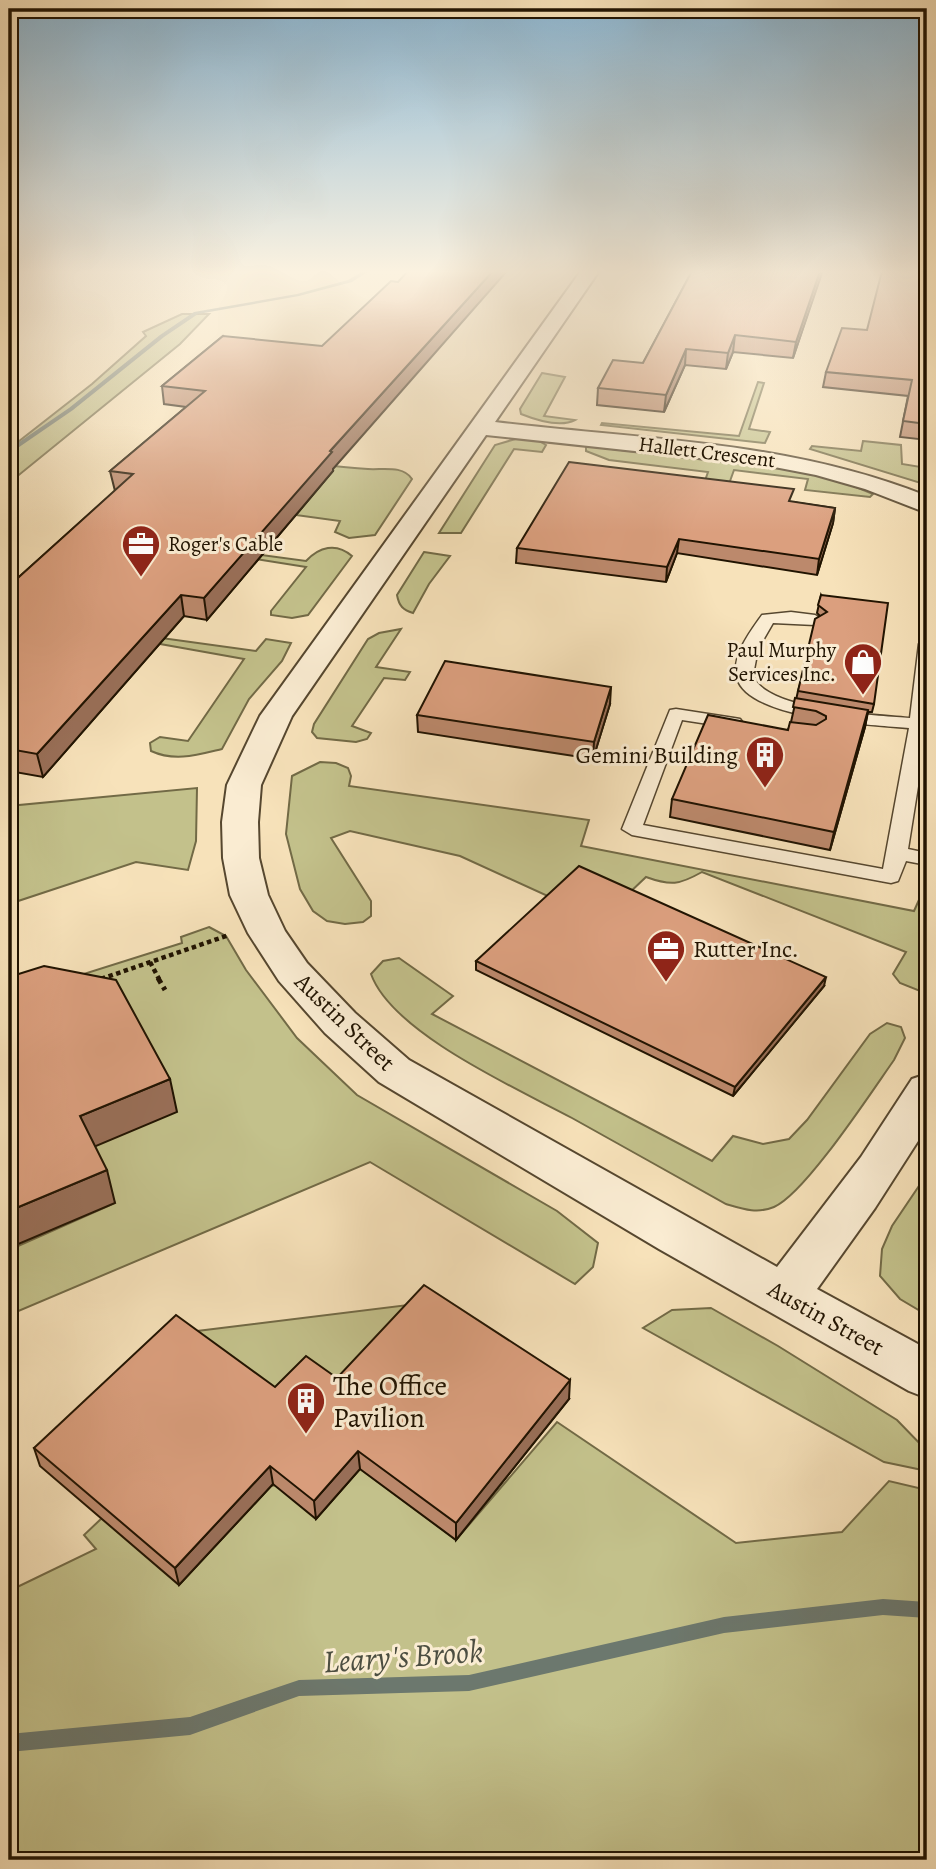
<svg xmlns="http://www.w3.org/2000/svg" width="936" height="1869" viewBox="0 0 936 1869" font-family="Alegreya,serif">
	<rect width="100%" height="100%" fill="#f7e2ba"/>
	<filter id="stains"><feTurbulence type="fractalNoise" baseFrequency=".00286" numOctaves="4"/><feColorMatrix values="0 0 0 0 .2 0 0 0 0 .09 0 0 0 0 .02 0 0 0 .5 -.17"/></filter>
	<radialGradient id="worn" r=".72"><stop offset=".6" stop-color="#630" stop-opacity="0"/><stop offset="1" stop-color="#630" stop-opacity=".3"/></radialGradient>
	<g fill="#c3c18b" stroke="#726a46" stroke-width="2">
		<path d="M182 314H209L180 344 9 483V449L92 384 146 336 143 332Z"/>
		<path d="M542 373 565 377 544 416 575 420C560 428 536 420 521 414L520 409Z"/>
		<path d="M758 382 764 383 749 429 770 432 765 443 601 425 602 423 739 436Z"/>
		<path d="M519 438 539 441 546 445 542 452 514 449 461 533H439L495 445Z"/>
		<path d="M863 441 901 445 902 464 927 468V485L810 449 812 446 861 451Z"/>
		<path d="M586 446 784 469 839 480 873 494 870 497 805 490 808 479 734 470 725 495 701 492 708 472 609 460 586 451Z"/>
		<path d="M165 447C232 454 300 464 368 469 383 470 403 465 412 479L375 535 349 538 335 532 340 521 296 515 333 471Z"/>
		<path d="M80 531 306 561C319 547 336 542 352 556L308 615 292 618 271 615V611L306 567Z"/>
		<path d="M424 552 450 556 429 584 413 613C403 610 399 606 397 595Z"/>
		<path d="M9 617 256 651 266 639 291 643 282 661 249 699 222 749C197 755 175 762 151 751L150 743 160 737 188 741 244 659Z"/>
		<path d="M401 629 376 667 410 672 405 680 384 678 352 726 371 733 367 739 356 742 317 738 312 732 314 724 368 639 379 633Z"/>
		<path d="M320 762 336 763 348 768 351 776 349 786 589 820 581 846 914 911 927 882V987L925 993 900 983 893 974 906 952 702 872C679 885 671 886 646 877L626 896 552 898 460 856 350 831 331 838 371 901V916L363 922 345 924 327 921 313 911 300 889 286 834 292 776Z"/>
		<path d="M197 788 196 841 188 870 136 862 9 904V806Z"/>
		<path d="M209 927 226 936 246 970 297 1038 357 1095 557 1211 598 1243 593 1267 575 1284 370 1162 9 1315V1250L115 1203 17 995 182 943 181 937Z"/>
		<path d="M399 958 453 996 432 1014 712 1161 733 1136 763 1144 789 1139 807 1120 870 1034 887 1023 901 1027 905 1038 894 1060C872 1091 805 1194 774 1207 757 1214 743 1209 726 1204 675 1175 623 1147 572 1118 518 1089 392 1033 371 974L383 961Z"/>
		<path d="M927 1174V1315L900 1299 880 1276 882 1249 892 1226Z"/>
		<path d="M424 1303 339 1396 278 1405 181 1333Z"/>
		<path d="M711 1308 778 1346 897 1420 927 1451V1471L884 1462 643 1328 672 1310Z"/>
		<path d="M557 1422 736 1543 842 1532 889 1481 927 1490V1860H9V1591L96 1549 84 1535 102 1518 360 1469 456 1540Z"/>
	</g>
	<g fill="none" stroke-linecap="round" stroke-linejoin="round">
		<g fill="#6c786e" fill-rule="evenodd">
			<path d="M363 271H369L352 282 299 296 198 314 164 337 73 410 9 454V449L69 408 160 335 194 312 297 294 348 280Z"/>
			<path d="M883 1599 927 1602V1618L883 1615 724 1633 469 1691 299 1696 190 1735 9 1752V1734L190 1717 299 1680 469 1675 724 1617Z"/>
		</g>
		<g stroke="#56472f" stroke-width="3">
			<path id="lane" d="M791 612 815 615 823 620 815 625 773 623 758 649 753 675C764 711 877 715 910 718L919 644 927 639V730L908 849 927 853V865L906 861 898 881 891 883 632 835 622 829 670 710 676 709 734 718 740 719 743 723 740 727 734 728 682 720 643 825 883 869 909 728C873 725 748 719 737 678 731 656 750 632 762 615Z"/>
		</g>
		<g stroke="#56472f" stroke-width="4">
			<path id="street" d="M581 271H599L495 422C644 440 785 440 927 496V513L865 489 816 475 764 465 486 435 292 716 261 785 258 822 259 858 268 895 285 931 307 963 355 1013 409 1060 777 1267 861 1157 912 1079 927 1074V1127L875 1208 817 1289 927 1349V1398L909 1391 659 1249 379 1082 325 1033 279 981 248 933 230 895 223 858 222 822 227 785 260 716Z"/>
		</g>
		<g stroke="#201301" stroke-width="4.5" stroke-dasharray="4.5 3.5" stroke-linecap="butt">
			<path d="M150 962 159 979"/>
			<path d="M101 979 229 935"/>
		</g>
		<g stroke="#201301" stroke-width="5" stroke-dasharray="6 4.5" stroke-linecap="butt">
			<path d="M158 978 165 990"/>
			<path d="M101 979 105 978"/>
		</g>
		<use href="#lane" fill="#faecd2" fill-rule="evenodd"/>
		<use href="#street" fill="#faecd2" fill-rule="evenodd"/>
	</g>
	<g fill="#bc896c" stroke="#201301" stroke-width="2">
		<path d="M692 271H822L793 358 733 352 726 369 685 365 664 412 597 405 598 388 643 363Z"/>
		<path d="M927 271V440L900 437 908 396 823 387 826 372Z"/>
		<path d="M223 336 333 469V471L207 620 184 616 43 777 9 771V586L115 491 110 471 186 407 164 404 162 386Z"/>
		<path d="M792 502 835 508 833 523 817 575 677 553 666 582 516 563 517 548Z"/>
		<path d="M821 595 874 704 872 712H868L865 727 830 850 670 817 672 799 788 730 791 722 798 691 820 616 817 613Z"/>
		<path d="M610 704 593 759 418 732 417 715Z"/>
		<path d="M476 961 824 986 733 1096 476 970Z"/>
		<path d="M337 1378 569 1399 456 1540 360 1469 316 1519 273 1484 179 1585 40 1466 34 1448 275 1387Z"/>
	</g>
	<g fill="#996f58" stroke="#201301" stroke-width="2">
		<path d="M493 271H507L333 469V471L207 620 204 598 330 451Z"/>
		<path d="M820 271H822L821 276 793 358 796 342Z"/>
		<path d="M735 335 733 352 726 369 728 353Z"/>
		<path d="M686 349 685 365 664 412 666 395Z"/>
		<path d="M835 508 833 523 817 575 819 559Z"/>
		<path d="M679 539 677 553 666 582 667 567Z"/>
		<path d="M181 595 184 616 43 777 37 754Z"/>
		<path d="M611 687 610 704 593 759 594 742Z"/>
		<path d="M868 710 865 727 830 850 834 832Z"/>
		<path d="M826 977 824 986 733 1096 735 1087Z"/>
		<path d="M170 1079 177 1112 89 1149 80 1116Z"/>
		<path d="M107 1170 115 1203 9 1248V1211Z"/>
		<path d="M570 1380 569 1399 456 1540V1523Z"/>
		<path d="M358 1451 360 1469 316 1519 314 1501Z"/>
		<path d="M270 1466 273 1484 179 1585 175 1568Z"/>
	</g>
	<g fill="#db9f7e" stroke="#201301" stroke-width="2">
		<path d="M408 271H493L330 451 332 452 204 598 181 595 37 754 9 749V586L133 474 110 471 205 391 162 386 223 336 322 346 391 281 398 282Z"/>
		<path d="M692 271H820L796 342 735 335 728 353 686 349 666 395 598 388 613 360 643 363Z"/>
		<path d="M882 271H927V424L903 421 912 380 826 372 842 328 867 330Z"/>
		<path d="M569 462 794 489 789 501 835 508 819 559 679 539 667 567 517 548Z"/>
		<path d="M821 595 888 603 874 704 798 691 815 619 827 612 818 605Z"/>
		<path d="M445 661 611 687 594 742 417 715Z"/>
		<path d="M795 698 868 710 834 832 672 799 708 715 788 730 790 722 816 725 826 719V716L816 711 793 707Z"/>
		<path d="M579 866 826 977 735 1087 476 961Z"/>
		<path d="M44 966 116 980 170 1079 80 1116 107 1170 9 1211V977Z"/>
		<path d="M424 1285 570 1380 456 1523 358 1451 314 1501 270 1466 175 1568 34 1448 176 1315 275 1387 306 1356 337 1378Z"/>
	</g>
	<linearGradient id="sky" x2="0" y2="1"><stop stop-color="#8bb7d4"/><stop offset="0.51" stop-color="#fbf2e0"/><stop offset="1" stop-color="#fbf2e0" stop-opacity="0"/></linearGradient>
	<rect width="936" height="533" fill="url(#sky)"/>
	<defs>
		<g id="office-pin" transform="scale(2.0125)"><path d="M0 17L-7.5 6A9.5 9.5 0 1 1 7.5 6Z" fill="#8f2418" stroke="#faecd2"/><path d="M-6-3h4V-5.5h4V-3h4V5H-6ZM-1-4.5V-3h2v-1.5ZM-6 0V1H6V0Z" fill="#fff"/></g>
		<g id="shop-pin" transform="scale(2.0125)"><path d="M0 17L-7.5 6A9.5 9.5 0 1 1 7.5 6Z" fill="#8f2418" stroke="#faecd2"/><path d="M-5-2.5h2.3a2.7 3.5 0 0 1 5.4 0H5L5.5 6h-11ZM-1.5-2.5h3a1.5 2.3 0 0 0-3 0Z" fill="#fff"/></g>
		<g id="building-pin" transform="scale(2.0125)"><path d="M0 17L-7.5 6A9.5 9.5 0 1 1 7.5 6Z" fill="#8f2418" stroke="#faecd2"/><path d="M-4-6H4V6H1V3H-1V6H-4ZM-2.5-4.3h1.7v1.8h-1.7ZM.8-4.3h1.7v1.8H.8ZM-2.5-1h1.7V.8h-1.7ZM.8-1h1.7V.8H.8Z" fill="#fff"/></g>
	</defs>
	<g fill-rule="evenodd">
		<use href="#office-pin" x="141" y="544"/>
		<use href="#shop-pin" x="863" y="662"/>
		<use href="#building-pin" x="765" y="755"/>
		<use href="#office-pin" x="666" y="949"/>
		<use href="#building-pin" x="306" y="1401"/>
	</g>
	<g text-anchor="middle" stroke-width="6" stroke-linejoin="round" paint-order="stroke">
		<g font-size="21" fill="#201301" stroke="#faecd2">
			<text transform="translate(707 452) rotate(7)" y="7">Hallett Crescent</text>
		</g>
		<g font-size="21" fill="#201301" stroke="#faecd2" text-anchor="start">
			<text x="168" y="551">Roger's Cable</text>
			<text x="836" y="657" text-anchor="end">Paul Murphy<tspan x="836" dy="24">Services Inc.</tspan></text>
		</g>
		<g font-size="24" fill="#201301" stroke="#faecd2" text-anchor="end">
			<text x="738" y="763">Gemini Building</text>
			<text x="693" y="957" text-anchor="start">Rutter Inc.</text>
		</g>
		<g font-size="24" fill="#201301" stroke="#faecd2">
			<text transform="translate(345 1022) rotate(44)" y="8">Austin Street</text>
			<text transform="translate(826 1318) rotate(29)" y="8">Austin Street</text>
		</g>
		<g font-size="28" fill="#201301" stroke="#faecd2" text-anchor="start">
			<text x="333" y="1395">The Office<tspan x="333" dy="32">Pavilion</tspan></text>
		</g>
		<g font-size="32" font-style="italic" fill="#4c4e41" stroke="#faecd2">
			<text transform="translate(403 1656) rotate(-4)" y="11">Leary's Brook</text>
		</g>
	</g>
	<rect width="936" height="1869" fill="none" stroke="#f7e2ba" stroke-width="35"/>
	<rect x="10" y="10" width="915" height="1848" fill="none" stroke="#201301" stroke-width="3.5"/>
	<rect x="18" y="18" width="901" height="1834" fill="none" stroke="#201301" stroke-width="2"/>
	<rect width="100%" height="100%" filter="url(#stains)"/>
	<rect width="100%" height="100%" fill="url(#worn)"/>
</svg>
